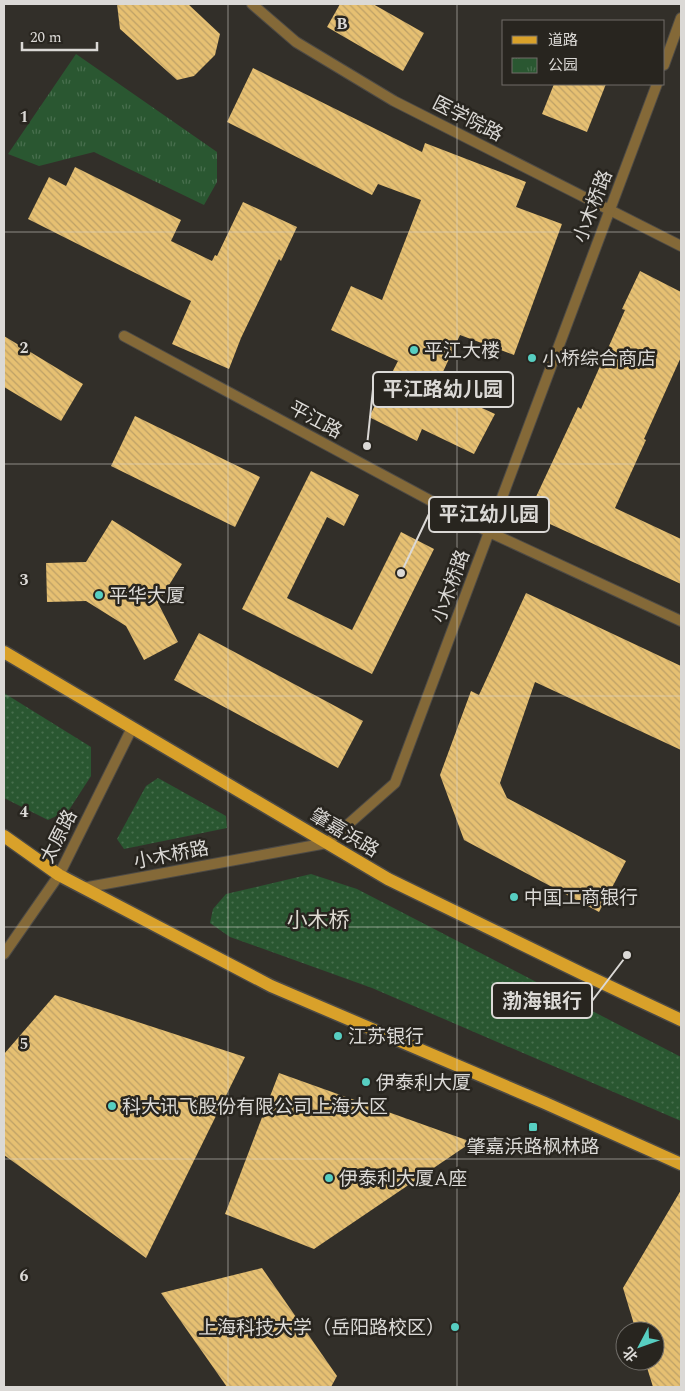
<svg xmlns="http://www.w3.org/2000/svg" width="685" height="1391" viewBox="0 0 685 1391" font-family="Spectral,'Noto Sans SC',serif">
	<defs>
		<pattern id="grass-dots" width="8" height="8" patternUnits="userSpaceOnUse" patternTransform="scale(1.25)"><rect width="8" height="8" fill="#2a5731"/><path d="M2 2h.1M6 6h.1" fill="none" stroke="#486f4e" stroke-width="1.8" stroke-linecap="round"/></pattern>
		<pattern id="park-tufts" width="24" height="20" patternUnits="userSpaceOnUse" patternTransform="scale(1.25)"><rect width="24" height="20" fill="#2a5731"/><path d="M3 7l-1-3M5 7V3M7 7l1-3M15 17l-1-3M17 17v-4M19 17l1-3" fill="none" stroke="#486f4e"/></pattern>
		<pattern id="building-back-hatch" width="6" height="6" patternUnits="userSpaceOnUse" patternTransform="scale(1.25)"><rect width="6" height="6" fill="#e6c072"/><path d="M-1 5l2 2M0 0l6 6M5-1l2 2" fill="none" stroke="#bda066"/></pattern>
	</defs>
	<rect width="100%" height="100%" fill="#322f29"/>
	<g fill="url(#grass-dots)">
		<path d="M4 693 91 747V776L69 810 48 820 4 798Z"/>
		<path d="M158 778 226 816 227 828 124 849 117 839 146 786Z"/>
		<path d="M311 874 357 889 681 1057V1121L372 988 230 937 210 923 213 909 226 894Z"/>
	</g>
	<path fill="url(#park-tufts)" d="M76 54 217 152V182L204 205 94 152 39 166 8 154Z"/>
	<g fill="url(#building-back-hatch)">
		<path d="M117 4H188L220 34 215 55 194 76 177 80 120 29Z"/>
		<path d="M340 4H373L424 33 403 71 327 27Z"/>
		<path d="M253 68 422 152 425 143 526 182 516 207 562 224 514 355 460 335 436 387 495 414 474 454 422 429 417 441 369 417 398 361 331 330 351 286 382 300 421 200 378 184 372 195 227 122Z"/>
		<path d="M554 84H606L587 132 542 114Z"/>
		<path d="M75 167 181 220 171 241 212 261 215 255 217 256 243 202 297 227 281 261 279 259 241 338 229 369 172 344 191 301 28 219 49 177 66 186Z"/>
		<path d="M640 271 681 292V357L644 439 646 440 615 508 681 539V584L528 514 578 407 581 409 625 310 622 309Z"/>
		<path d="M4 336 83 384 61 421 4 387Z"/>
		<path d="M135 416 260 477 235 527 111 466Z"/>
		<path d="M311 471 359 495 344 526 327 517 287 598 352 630 401 532 434 549 372 674 242 609Z"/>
		<path d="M112 520 182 564 158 603 178 642 144 660 126 626 86 601 47 602 46 563 86 562Z"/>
		<path d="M526 593 681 666V750L535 682 500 783 507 798 626 861 599 912 464 840 440 775 471 691 479 695Z"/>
		<path d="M199 633 363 721 338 768 174 680Z"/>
		<path d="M55 995 245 1057 146 1258 4 1155V1054Z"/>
		<path d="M279 1073 472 1142 314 1249 225 1214Z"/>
		<path d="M681 1190V1387H653L645 1361H655V1331H636L623 1288Z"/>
		<path d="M262 1268 337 1376 331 1387H227L161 1293Z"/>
	</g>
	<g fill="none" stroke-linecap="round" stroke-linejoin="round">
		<g stroke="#4d4a45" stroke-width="12">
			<g id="minor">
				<path d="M252 4 296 42 394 101 681 246"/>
				<path d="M664 65 681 18"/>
				<path d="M124 336 489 532 681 621"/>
				<path d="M83 888 327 843 395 783 657 84"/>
				<path d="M4 954 59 875 132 728"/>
			</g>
		</g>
		<g stroke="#4d4a45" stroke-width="15">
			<g id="primary">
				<path d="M4 652 388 879 583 974 681 1020"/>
				<path d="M4 836 59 875 271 986 545 1103 681 1164"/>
			</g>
		</g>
		<use href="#minor" stroke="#846938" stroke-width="10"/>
		<use href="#primary" stroke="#d9a12a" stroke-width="12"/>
	</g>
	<path fill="none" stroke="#dbd9d6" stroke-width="1" stroke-opacity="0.55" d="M228 4V1387M457 4V1387M4 232H681M4 464H681M4 696H681M4 927H681M4 1159H681"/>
	<g fill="#57cec1" stroke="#28251f" stroke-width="2">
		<circle cx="414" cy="350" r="5"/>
		<circle cx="532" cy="358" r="5"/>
		<circle cx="99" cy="595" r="5"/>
		<circle cx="514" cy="897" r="5"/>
		<circle cx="338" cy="1036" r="5"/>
		<circle cx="366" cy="1082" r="5"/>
		<circle cx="112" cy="1106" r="5"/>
		<rect x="528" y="1122" width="10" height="10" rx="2.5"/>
		<circle cx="329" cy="1178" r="5"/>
		<circle cx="455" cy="1327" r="5"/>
	</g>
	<g text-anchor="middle" stroke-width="5" stroke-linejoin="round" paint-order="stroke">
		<g font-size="19" fill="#dbd9d6" stroke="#28251f">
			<text transform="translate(468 118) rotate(27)" y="7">医学院路</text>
			<text transform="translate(592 206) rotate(-69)" y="7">小木桥路</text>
			<text transform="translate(316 419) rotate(28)" y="7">平江路</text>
			<text transform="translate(450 586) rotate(-70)" y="7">小木桥路</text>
			<text transform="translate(345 832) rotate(31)" y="7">肇嘉浜路</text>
			<text transform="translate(58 836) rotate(-63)" y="7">太原路</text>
			<text transform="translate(171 854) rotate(-11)" y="7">小木桥路</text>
		</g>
		<g font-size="19" fill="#dbd9d6" stroke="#28251f" text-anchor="start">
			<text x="424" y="357">平江大楼</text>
			<text x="542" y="365">小桥综合商店</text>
			<text x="109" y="602">平华大厦</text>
			<text x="524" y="904">中国工商银行</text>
			<text x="348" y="1043">江苏银行</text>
			<text x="376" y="1089">伊泰利大厦</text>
			<text x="122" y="1113">科大讯飞股份有限公司上海大区</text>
			<text x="533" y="1153" text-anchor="middle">肇嘉浜路枫林路</text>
			<text x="339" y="1185">伊泰利大厦A座</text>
			<text x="445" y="1334" text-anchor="end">上海科技大学（岳阳路校区）</text>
		</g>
		<g font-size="21" fill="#dedad2" stroke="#28251f">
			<text x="318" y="927">小木桥</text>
		</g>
	</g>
	<g font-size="16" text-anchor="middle" font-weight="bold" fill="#dbd9d6" stroke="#28251f" stroke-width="5" stroke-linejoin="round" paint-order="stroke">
		<text x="342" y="29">B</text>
		<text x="24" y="122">1</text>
		<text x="24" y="353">2</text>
		<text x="24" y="585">3</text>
		<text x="24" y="817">4</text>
		<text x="24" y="1049">5</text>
		<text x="24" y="1281">6</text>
	</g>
	<path fill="none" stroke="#dbd9d6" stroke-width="2" d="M367 446L373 389M401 573L429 514M627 955L592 1001"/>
	<g fill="#dbd9d6" stroke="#28251f" stroke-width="2">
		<circle cx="367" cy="446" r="5"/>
		<circle cx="401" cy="573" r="5"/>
		<circle cx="627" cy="955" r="5"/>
	</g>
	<g fill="#28251f" stroke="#dbd9d6" stroke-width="2">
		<rect x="373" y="372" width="140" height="35" rx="5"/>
		<rect x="429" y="497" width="120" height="35" rx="5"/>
		<rect x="492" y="983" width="100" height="35" rx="5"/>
	</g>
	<g font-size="20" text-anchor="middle" font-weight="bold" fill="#dbd9d6">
		<text x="443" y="396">平江路幼儿园</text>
		<text x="489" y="521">平江幼儿园</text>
		<text x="542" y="1008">渤海银行</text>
	</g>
	<rect width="685" height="1391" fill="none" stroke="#dbd9d6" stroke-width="10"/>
	<rect x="502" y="20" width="162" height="65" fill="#28251f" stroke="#706d68"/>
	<rect x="512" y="36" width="25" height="8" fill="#d9a12a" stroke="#706d68"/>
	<text x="548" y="45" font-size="15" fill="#dbd9d6">道路</text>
	<rect x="512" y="58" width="25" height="15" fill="url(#park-tufts)" stroke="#706d68"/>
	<text x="548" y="70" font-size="15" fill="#dbd9d6">公园</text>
	<g transform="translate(640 1346) rotate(229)"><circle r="24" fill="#28251f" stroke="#706d68"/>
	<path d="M0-4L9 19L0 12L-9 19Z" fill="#57cec1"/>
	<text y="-8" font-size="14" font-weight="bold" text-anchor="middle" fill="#dbd9d6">北</text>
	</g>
	<path d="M22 42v8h75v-8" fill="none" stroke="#dbd9d6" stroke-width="2.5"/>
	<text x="30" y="42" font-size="15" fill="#dbd9d6" stroke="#28251f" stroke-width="4" paint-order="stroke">20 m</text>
</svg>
